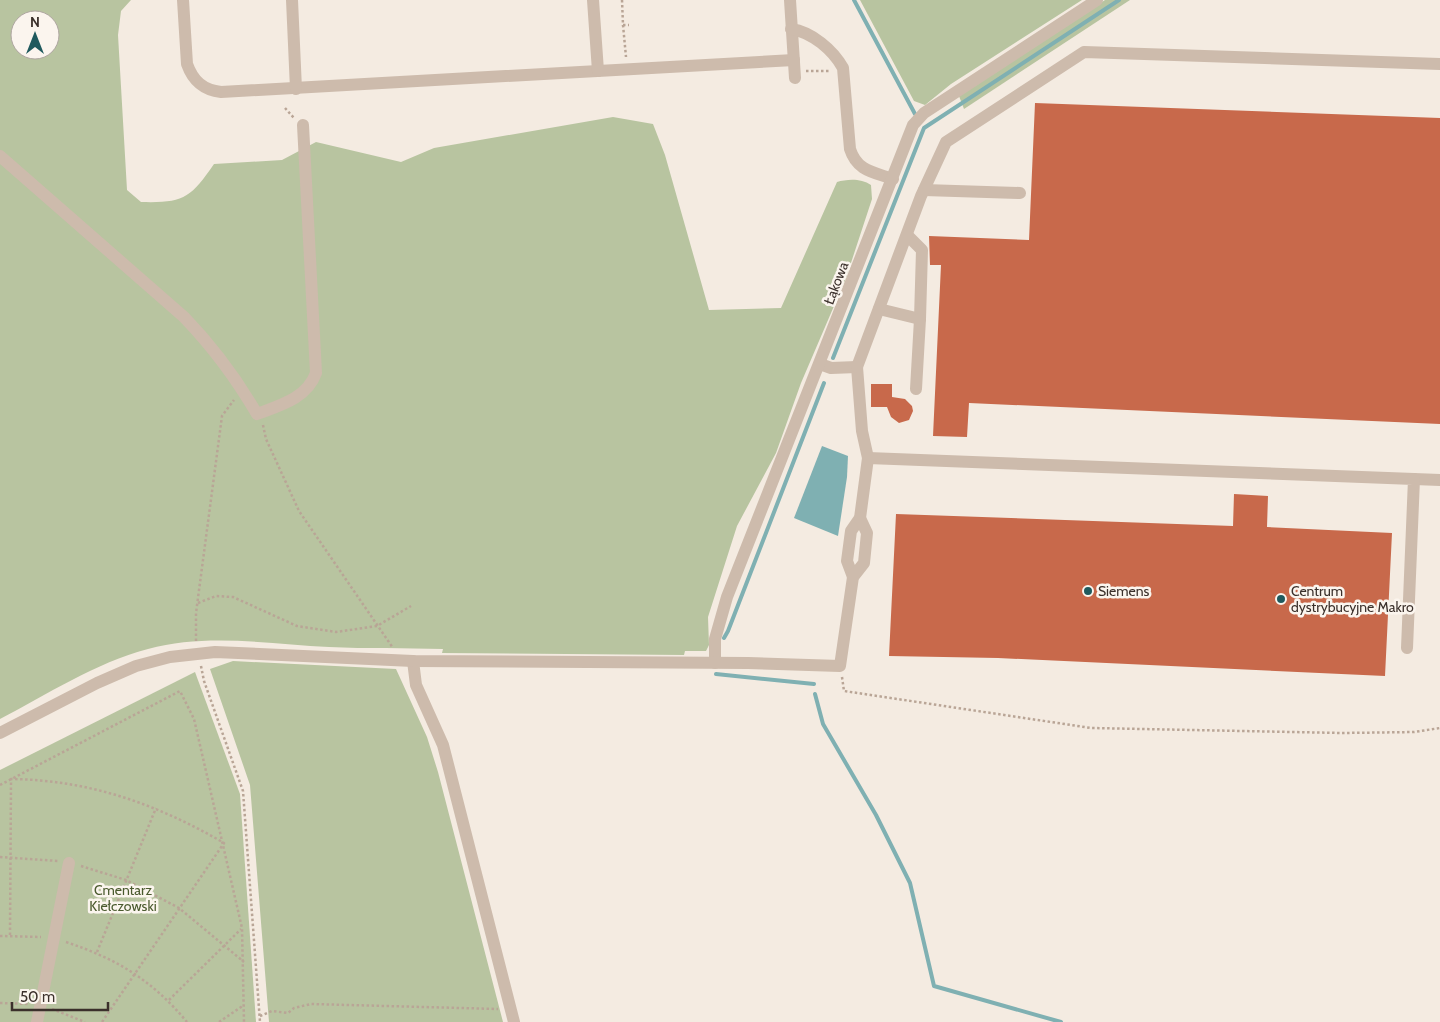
<svg xmlns="http://www.w3.org/2000/svg" width="1440" height="1022" viewBox="0 0 1440 1022" font-family="Cabin,sans-serif">
	<rect width="100%" height="100%" fill="#f4ebe1"/>
	<g fill="#b8c4a0" fill-rule="evenodd">
		<path d="M0 0H131L121 11 118 35 127 190 141 202C183 203 190 199 214 164L282 160 316 142 401 162 434 148 613 117 653 124 665 155 709 310 781 308 837 182C847 179 861 178 871 185L872 199 846 278 801 383 776 453 737 526 708 617 709 645 706 651H685L684 655 442 653 443 649C405 648 367 649 329 647 268 644 207 633 148 649 95 663 48 694 0 719ZM20 20H50V50H20Z"/>
		<path d="M860 0H1082L951 84 925 105 914 101Z"/>
		<path d="M1105 0H1130L964 109 959 96Z"/>
		<path d="M233 661 396 669 427 737 438 772 503 1022H269L250 785 210 669Z"/>
		<path d="M195 672 240 794 256 1022H0V770Z"/>
	</g>
	<path fill="#7fb0b2" d="M822 446 848 456 847 477 838 536 794 518Z"/>
	<g fill="none" stroke-linecap="round" stroke-linejoin="round">
		<g stroke="#7fb0b2" stroke-width="4">
			<path d="M854 0 915 114"/>
			<path d="M833 358 924 128 1119 0"/>
			<path d="M724 638 728 631 824 383"/>
			<path d="M716 674 814 684"/>
			<path d="M815 694 823 724 876 815 910 883 934 986 1061 1022"/>
		</g>
	</g>
	<g fill="#c8694b">
		<path d="M1035 103 1440 118V424L969 403 967 437 933 436 941 265H930L929 236 1029 240Z"/>
		<path d="M871 384H892V397L905 399 912 406 913 411 909 420 899 423 891 417 887 407H871Z"/>
		<path d="M1234 494 1268 496 1267 527 1392 533 1385 676 998 658 889 656 896 514 1233 526Z"/>
	</g>
	<g fill="none" stroke-linecap="round" stroke-linejoin="round">
		<g stroke="#b9a596" stroke-width="2.5" stroke-dasharray="2.5 2.5" stroke-linecap="butt">
			<path d="M622 0 623 25H629"/>
			<path d="M623 25 626 57"/>
			<path d="M806 71H830"/>
			<path d="M285 108 294 118"/>
			<path d="M263 425 266 439 299 511 393 648"/>
			<path d="M198 603 216 596 233 597 297 626 336 632 377 626 411 606"/>
			<path d="M196 641V613L222 416 234 400"/>
			<path d="M201 666 204 681 243 791 260 1022"/>
			<path d="M842 677 844 691 1091 728 1343 733 1414 732 1440 728"/>
			<path d="M0 785 180 691 194 719 242 928 244 1022"/>
			<path d="M0 857 58 861"/>
			<path d="M81 866 126 880 179 908 244 962"/>
			<path d="M10 935 11 779C89 780 157 804 224 843L102 1022"/>
			<path d="M0 936 41 937"/>
			<path d="M66 942C117 959 152 980 187 1022"/>
			<path d="M97 952 156 808"/>
			<path d="M169 1000 241 929"/>
			<path d="M0 1003 29 1004"/>
			<path d="M52 1009 85 1022"/>
			<path d="M260 1016 272 1011 288 1013 294 1008 311 1004 498 1009"/>
			<path d="M219 1022 244 1005"/>
		</g>
		<g stroke="#cdbbac" stroke-width="12">
			<path d="M183 0 187 64C193 81 203 90 221 92L794 60"/>
			<path d="M292 0 296 89"/>
			<path d="M593 0 598 71"/>
			<path d="M790 0 795 78"/>
			<path d="M791 29C812 32 833 50 843 68L850 149C857 171 873 172 893 179"/>
			<path d="M0 156 184 317C213 347 236 378 257 414 281 405 307 398 316 373L303 125"/>
			<path d="M924 190 1020 193"/>
			<path d="M879 309 920 319 922 250 907 235"/>
			<path d="M820 364 831 368 857 367 862 431 868 458"/>
			<path d="M857 367 921 196 946 142 1084 52 1440 64"/>
			<path d="M916 389 920 319"/>
			<path d="M1414 479 1440 480"/>
			<path d="M853 577 847 561 851 531 860 518 868 458 1414 479 1407 648"/>
			<path d="M413 661 416 685 443 745 514 1022"/>
			<path d="M715 663V639L727 597 913 125 924 113 1097 0"/>
			<path d="M0 733 97 683 136 666 170 657 215 652 413 661 748 663 840 666 853 577 864 563 867 533 860 518"/>
			<path d="M37 1022 69 863"/>
		</g>
	</g>
	<g fill="#1f5a5e" stroke="#fbf5ee" stroke-width="2">
		<circle cx="1088" cy="591" r="5"/>
		<circle cx="1281" cy="599" r="5"/>
	</g>
	<g text-anchor="middle" stroke-width="5" stroke-linejoin="round" paint-order="stroke">
		<g font-size="14" fill="#3b302b" stroke="#fbf5ee">
			<text transform="translate(836 283) rotate(-69)" y="5">Łąkowa</text>
		</g>
		<g font-size="14" fill="#3b302b" stroke="#fbf5ee" text-anchor="start">
			<text x="1098" y="596">Siemens</text>
			<text x="1291" y="596">Centrum<tspan x="1291" dy="16">dystrybucyjne Makro</tspan></text>
		</g>
		<g font-size="14" fill="#4a5a2e" stroke="#fbf5ee">
			<text x="123" y="895">Cmentarz<tspan x="123" dy="16">Kiełczowski</tspan></text>
		</g>
	</g>
	<g transform="translate(35 35)"><circle r="24" fill="#fbf5ee" stroke="#aea6a0"/>
	<path d="M0-4L9 19L0 12L-9 19Z" fill="#1f5a5e"/>
	<text y="-8" font-size="14" font-weight="bold" text-anchor="middle" fill="#3b302b">N</text>
	</g>
	<path d="M12 1002v8h96v-8" fill="none" stroke="#3b302b" stroke-width="2.5"/>
	<text x="20" y="1002" font-size="15" fill="#3b302b" stroke="#fbf5ee" stroke-width="4" paint-order="stroke">50 m</text>
</svg>
